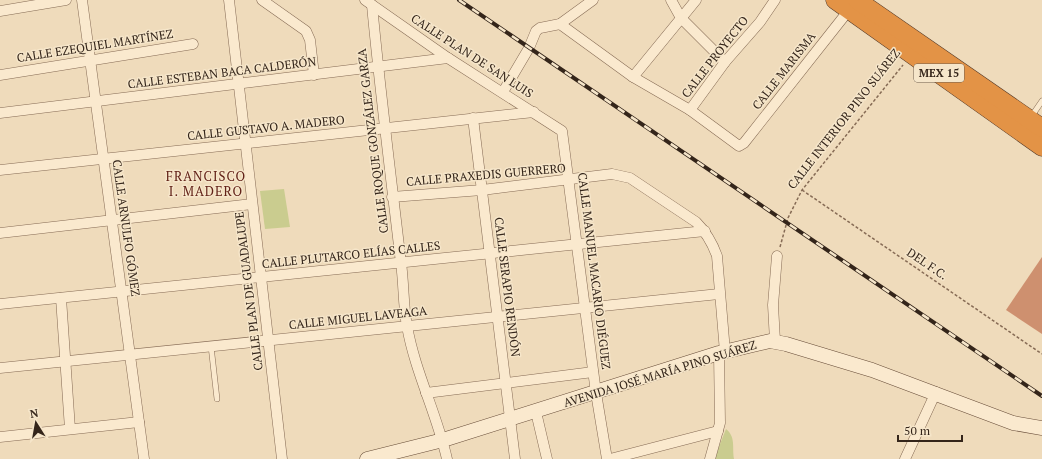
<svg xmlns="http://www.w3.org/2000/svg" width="1042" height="459" viewBox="0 0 1042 459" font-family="'PT Serif',serif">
	<rect width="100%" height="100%" fill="#efdbbb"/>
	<g fill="#cacc8f">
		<path d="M284 189 290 227 265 229 260 191Z"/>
		<path d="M726 429C736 437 732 447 734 459H714Z"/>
	</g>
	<path fill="#ce906f" d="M1042 257V334L1006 310Z"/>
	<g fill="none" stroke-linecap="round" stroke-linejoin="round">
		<g stroke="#866b55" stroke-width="6">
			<g id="lane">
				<path d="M1031 117 1042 101"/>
				<path d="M211 346 217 399"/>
			</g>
		</g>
		<g stroke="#866b55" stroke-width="11">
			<g id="street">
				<path d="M82 0 144 459"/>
				<path d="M229 0 282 459"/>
				<path d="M262 0 306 31 310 40 314 75"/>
				<path d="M365 0 448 58 562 131 596 393 607 459"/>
				<path d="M671 0 681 18 725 62"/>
				<path d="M372 5C380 91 391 177 401 263 404 284 403 305 407 326 415 372 437 414 447 459"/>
				<path d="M0 11 66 0"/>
				<path d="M560 24 633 77 690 110 739 146 744 143 849 10"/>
				<path d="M0 75 193 44"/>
				<path d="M633 77 696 0"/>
				<path d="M503 92 529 48 536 31 540 28 560 24 593 0"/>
				<path d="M690 110 725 62 760 22 775 0"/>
				<path d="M0 113 448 58"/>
				<path d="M473 118 515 459"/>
				<path d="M0 170 534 112"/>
				<path d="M392 197 482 190 612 174 630 178 696 222C706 232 712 242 717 256L725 352"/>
				<path d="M0 233 252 204"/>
				<path d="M61 298 70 429"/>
				<path d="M0 304 705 231"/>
				<path d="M775 341 773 305 777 256"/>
				<path d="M0 368 719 294"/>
				<path d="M426 393 593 372"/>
				<path d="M536 412 547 459"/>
				<path d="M0 437 139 422"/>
				<path d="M610 459 718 431"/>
				<path d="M710 459 720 423 719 353"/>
				<path d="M905 459 936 392"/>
			</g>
		</g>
		<g stroke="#674c38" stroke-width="15">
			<path id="secondary" d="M367 459 443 440 719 353 770 341 786 344 872 370 1013 423 1042 428"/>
		</g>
		<g stroke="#533a2a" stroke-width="19">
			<g id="highway">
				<path d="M835 0 1042 147"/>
				<path d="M857 0 1042 128"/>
			</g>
		</g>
		<g stroke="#866b55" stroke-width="1.5" stroke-dasharray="3 2" stroke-linecap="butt">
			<path d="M802 190 1042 354"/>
			<path d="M780 247 788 218 802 190 903 65"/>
		</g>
		<use href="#lane" stroke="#fae9ce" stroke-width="5"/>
		<use href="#street" stroke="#fae9ce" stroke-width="10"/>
		<use href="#secondary" stroke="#fae9ce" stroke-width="14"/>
		<use href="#highway" stroke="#e39346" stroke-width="18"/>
		<g stroke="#34251a" stroke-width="4">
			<path id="rail" d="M459 0 1042 396"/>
		</g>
		<use href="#rail" stroke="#f6e6ca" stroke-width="2.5" stroke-dasharray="8" stroke-linecap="butt"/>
	</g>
	<g text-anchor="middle" stroke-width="3" stroke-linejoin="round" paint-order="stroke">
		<rect fill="#f6e6ca" stroke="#6e5f4f" stroke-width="1" x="914" y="64" width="50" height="18" rx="3"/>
		<g font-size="11" font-weight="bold" fill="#34251a">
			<text x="939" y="77">MEX 15</text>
		</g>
		<g font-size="12" fill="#34251a" stroke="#f6e6ca">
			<text transform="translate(95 46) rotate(-9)" y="4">CALLE EZEQUIEL MARTÍNEZ</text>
			<text transform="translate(472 56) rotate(33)" y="4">CALLE PLAN DE SAN LUIS</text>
			<text transform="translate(715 57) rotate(-52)" y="4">CALLE PROYECTO</text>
			<text transform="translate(784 71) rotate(-52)" y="4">CALLE MARISMA</text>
			<text transform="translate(222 73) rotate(-7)" y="4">CALLE ESTEBAN BACA CALDERÓN</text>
			<text transform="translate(844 119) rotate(-52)" y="4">CALLE INTERIOR PINO SUÁREZ</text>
			<text transform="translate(266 128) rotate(-6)" y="4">CALLE GUSTAVO A. MADERO</text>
			<text transform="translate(373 141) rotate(-97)" y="4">CALLE ROQUE GONZÁLEZ GARZA</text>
			<text transform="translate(486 175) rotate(-5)" y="4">CALLE PRAXEDIS GUERRERO</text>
			<text transform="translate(126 228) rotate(82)" y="4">CALLE ARNULFO GÓMEZ</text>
			<text transform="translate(351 255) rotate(-6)" y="4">CALLE PLUTARCO ELÍAS CALLES</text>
			<text transform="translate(927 264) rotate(34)" y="4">DEL F.C.</text>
			<text transform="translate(594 271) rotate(83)" y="4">CALLE MANUEL MACARIO DIÉGUEZ</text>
			<text transform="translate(507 287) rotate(83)" y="4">CALLE SERAPIO RENDÓN</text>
			<text transform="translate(249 291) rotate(-97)" y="4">CALLE PLAN DE GUADALUPE</text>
			<text transform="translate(358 318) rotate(-6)" y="4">CALLE MIGUEL LAVEAGA</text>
			<text transform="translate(660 374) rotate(-17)" y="4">AVENIDA JOSÉ MARÍA PINO SUÁREZ</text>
		</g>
		<g font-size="13" letter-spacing="1" fill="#622218" stroke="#f6e6ca">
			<text x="206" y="181">FRANCISCO<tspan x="206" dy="15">I. MADERO</tspan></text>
		</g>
	</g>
	<g transform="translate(36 423) rotate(349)" stroke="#f6e6ca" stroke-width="3" paint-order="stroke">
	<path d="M0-3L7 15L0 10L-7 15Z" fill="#34251a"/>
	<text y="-6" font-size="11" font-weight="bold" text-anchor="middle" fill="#34251a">N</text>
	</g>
	<path d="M898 435v6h64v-6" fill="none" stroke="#34251a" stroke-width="2"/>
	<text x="904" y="435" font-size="12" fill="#34251a" stroke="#f6e6ca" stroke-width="3" paint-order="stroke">50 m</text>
</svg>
